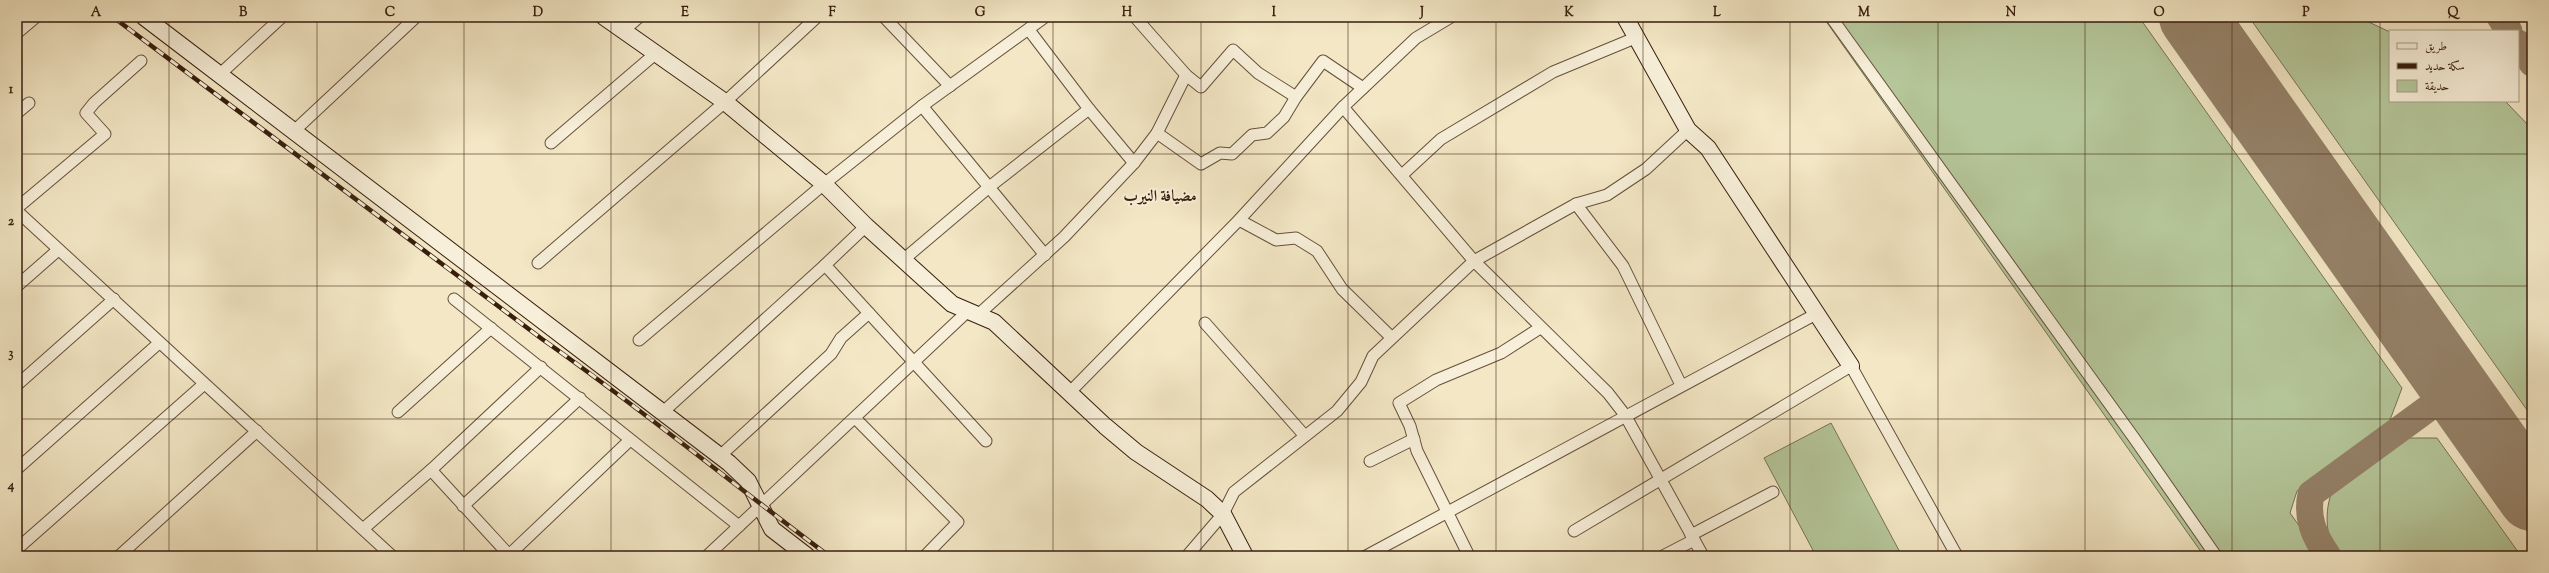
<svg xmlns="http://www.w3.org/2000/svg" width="2549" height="573" viewBox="0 0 2549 573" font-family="'Sorts Mill Goudy',Amiri,serif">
	<rect width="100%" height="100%" fill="#f3e7c5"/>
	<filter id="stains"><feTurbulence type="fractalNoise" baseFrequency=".005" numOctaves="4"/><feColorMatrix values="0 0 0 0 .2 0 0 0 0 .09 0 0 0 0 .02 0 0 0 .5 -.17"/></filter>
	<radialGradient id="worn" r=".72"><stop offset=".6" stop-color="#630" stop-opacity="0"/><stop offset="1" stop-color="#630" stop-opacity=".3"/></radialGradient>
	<g fill="#b5c79a" stroke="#767254">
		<path d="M1823 17H2139L2402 388 2387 428 2297 491 2290 513 2321 556H2204Z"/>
		<path d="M2249 17H2358L2390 32V101H2505L2532 129V417Z"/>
		<path d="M1831 423 1902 556H1816L1764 458Z"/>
		<path d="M2398 438H2437L2521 556H2338C2324 537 2324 505 2335 485 2340 476 2387 446 2398 438Z"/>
	</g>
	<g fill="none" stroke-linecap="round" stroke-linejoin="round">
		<g stroke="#958269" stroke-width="27">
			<path d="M2500 17 2509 31"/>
			<path d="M2518 43 2532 63"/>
			<path d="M2328 556C2314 536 2306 518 2311 494L2456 388"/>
		</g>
		<path stroke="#958269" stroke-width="68" d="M2193 17 2532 497"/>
		<g stroke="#66503b" stroke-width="13">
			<g id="street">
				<path d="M884 17 950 86"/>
				<path d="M1135 17 1186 75 1201 87 1233 50 1258 73 1296 97"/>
				<path d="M1831 17 2134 438 2216 556"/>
				<path d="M1029 30 1089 109 1134 163"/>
				<path d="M623 31 639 17"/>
				<path d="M17 33 36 17"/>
				<path d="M218 76 282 17"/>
				<path d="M922 106 1045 255"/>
				<path d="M1343 107 1474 261 1608 393 1625 415 1703 556"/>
				<path d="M17 113 29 103"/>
				<path d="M293 132 416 17"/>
				<path d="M1157 133 1201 164 1220 153 1232 154 1252 135 1267 133 1284 117 1296 97 1323 61 1363 88"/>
				<path d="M551 143 655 54"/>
				<path d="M1402 175 1441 139 1553 72 1635 38"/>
				<path d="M1576 204 1623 266 1681 385"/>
				<path d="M17 208 105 134 86 113 94 103 141 61"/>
				<path d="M17 211 392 556"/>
				<path d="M1239 220 1276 240 1296 238 1317 251 1342 289 1391 337"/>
				<path d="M866 226 825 265 986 441"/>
				<path d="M903 260 988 188 1089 109"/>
				<path d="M538 263 725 102 817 17"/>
				<path d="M17 286 58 250"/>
				<path d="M454 299 739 526"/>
				<path d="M979 314 1064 237 1134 163 1157 133 1186 75"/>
				<path d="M1205 323 1305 436"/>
				<path d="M639 340 824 184 922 106 1045 17"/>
				<path d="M17 385 114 299"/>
				<path d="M1070 392 1239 220 1343 107 1416 38 1451 17"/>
				<path d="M398 412 491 328"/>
				<path d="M663 412 825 265"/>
				<path d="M855 418 958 522 925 556"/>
				<path d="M720 456 831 354 841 338 869 313"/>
				<path d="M1370 461 1414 439"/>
				<path d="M17 469 159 343"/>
				<path d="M431 470 510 556"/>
				<path d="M463 506 580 398"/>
				<path d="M363 529 431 470 541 367"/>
				<path d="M1574 531 1851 366 1957 556"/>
				<path d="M1691 535 1773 492"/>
				<path d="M17 549 203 385"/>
				<path d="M509 555 630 440"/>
				<path d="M119 556 257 431"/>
				<path d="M707 556 968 311"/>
				<path d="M1187 556 1223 514 1234 492 1337 411 1361 382 1373 356 1474 261 1576 204 1607 195 1646 169 1688 130"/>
				<path d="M1366 556 1816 314"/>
				<path d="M1469 556 1417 451 1410 426 1399 403 1436 380 1501 353 1540 328"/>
				<path d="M1663 556 1694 540"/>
			</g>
		</g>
		<g stroke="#371e0d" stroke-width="18">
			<g id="secondary">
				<path d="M144 17 729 463 748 481 772 529 807 556"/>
				<path d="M604 17 725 102 824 184 866 226 952 304 994 322 1105 426 1136 452 1207 499 1223 514 1245 556"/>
				<path d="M1625 17 1688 130 1708 148 1851 366"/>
			</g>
		</g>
		<use href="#street" stroke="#f7efd9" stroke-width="11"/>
		<use href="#secondary" stroke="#f7efd9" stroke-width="16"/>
		<g stroke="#371e0d" stroke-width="4.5">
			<path id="rail" d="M113 17 542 339C640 408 733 484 829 556"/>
		</g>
		<use href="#rail" stroke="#f7efd9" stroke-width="3" stroke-dasharray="9" stroke-linecap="butt"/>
	</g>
	<path fill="none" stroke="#371e0d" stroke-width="1" stroke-opacity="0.55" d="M169 17V556M317 17V556M464 17V556M611 17V556M759 17V556M906 17V556M1053 17V556M1201 17V556M1348 17V556M1496 17V556M1643 17V556M1790 17V556M1938 17V556M2085 17V556M2232 17V556M2380 17V556M17 154H2532M17 286H2532M17 419H2532"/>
	<g text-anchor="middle" stroke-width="4" stroke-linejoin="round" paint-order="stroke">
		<g font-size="16" font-weight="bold" fill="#371e0d" stroke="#f7efd9">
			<text x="1160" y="201">مضيافة النيرب</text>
		</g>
	</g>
	<rect width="2549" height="573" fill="none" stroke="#f3e7c5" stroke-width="44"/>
	<rect x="2389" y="30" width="130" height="72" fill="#f7efd9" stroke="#aa9b87"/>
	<rect x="2397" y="43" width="20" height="6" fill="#f7efd9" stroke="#aa9b87"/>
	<text x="2425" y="50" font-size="12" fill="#371e0d">طريق</text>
	<rect x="2397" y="63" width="20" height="6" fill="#371e0d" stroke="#aa9b87"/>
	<text x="2425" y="70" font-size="12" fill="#371e0d">سكة حديد</text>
	<rect x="2397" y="80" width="20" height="12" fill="#b5c79a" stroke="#aa9b87"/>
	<text x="2425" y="90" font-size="12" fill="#371e0d">حديقة</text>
	<rect x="22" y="22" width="2505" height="529" fill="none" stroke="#371e0d" stroke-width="1.5"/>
	<g font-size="13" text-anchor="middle" font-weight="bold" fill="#371e0d">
		<text x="96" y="16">A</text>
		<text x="243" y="16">B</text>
		<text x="390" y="16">C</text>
		<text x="538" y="16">D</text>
		<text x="685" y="16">E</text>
		<text x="832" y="16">F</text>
		<text x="980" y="16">G</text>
		<text x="1127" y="16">H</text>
		<text x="1274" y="16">I</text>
		<text x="1422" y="16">J</text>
		<text x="1569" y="16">K</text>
		<text x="1717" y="16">L</text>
		<text x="1864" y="16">M</text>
		<text x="2011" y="16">N</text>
		<text x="2159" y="16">O</text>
		<text x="2306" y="16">P</text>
		<text x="2453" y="16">Q</text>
		<text x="11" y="93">1</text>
		<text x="11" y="225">2</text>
		<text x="11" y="357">3</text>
		<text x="11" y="489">4</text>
	</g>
	<rect width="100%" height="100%" filter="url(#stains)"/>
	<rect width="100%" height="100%" fill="url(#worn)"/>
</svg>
